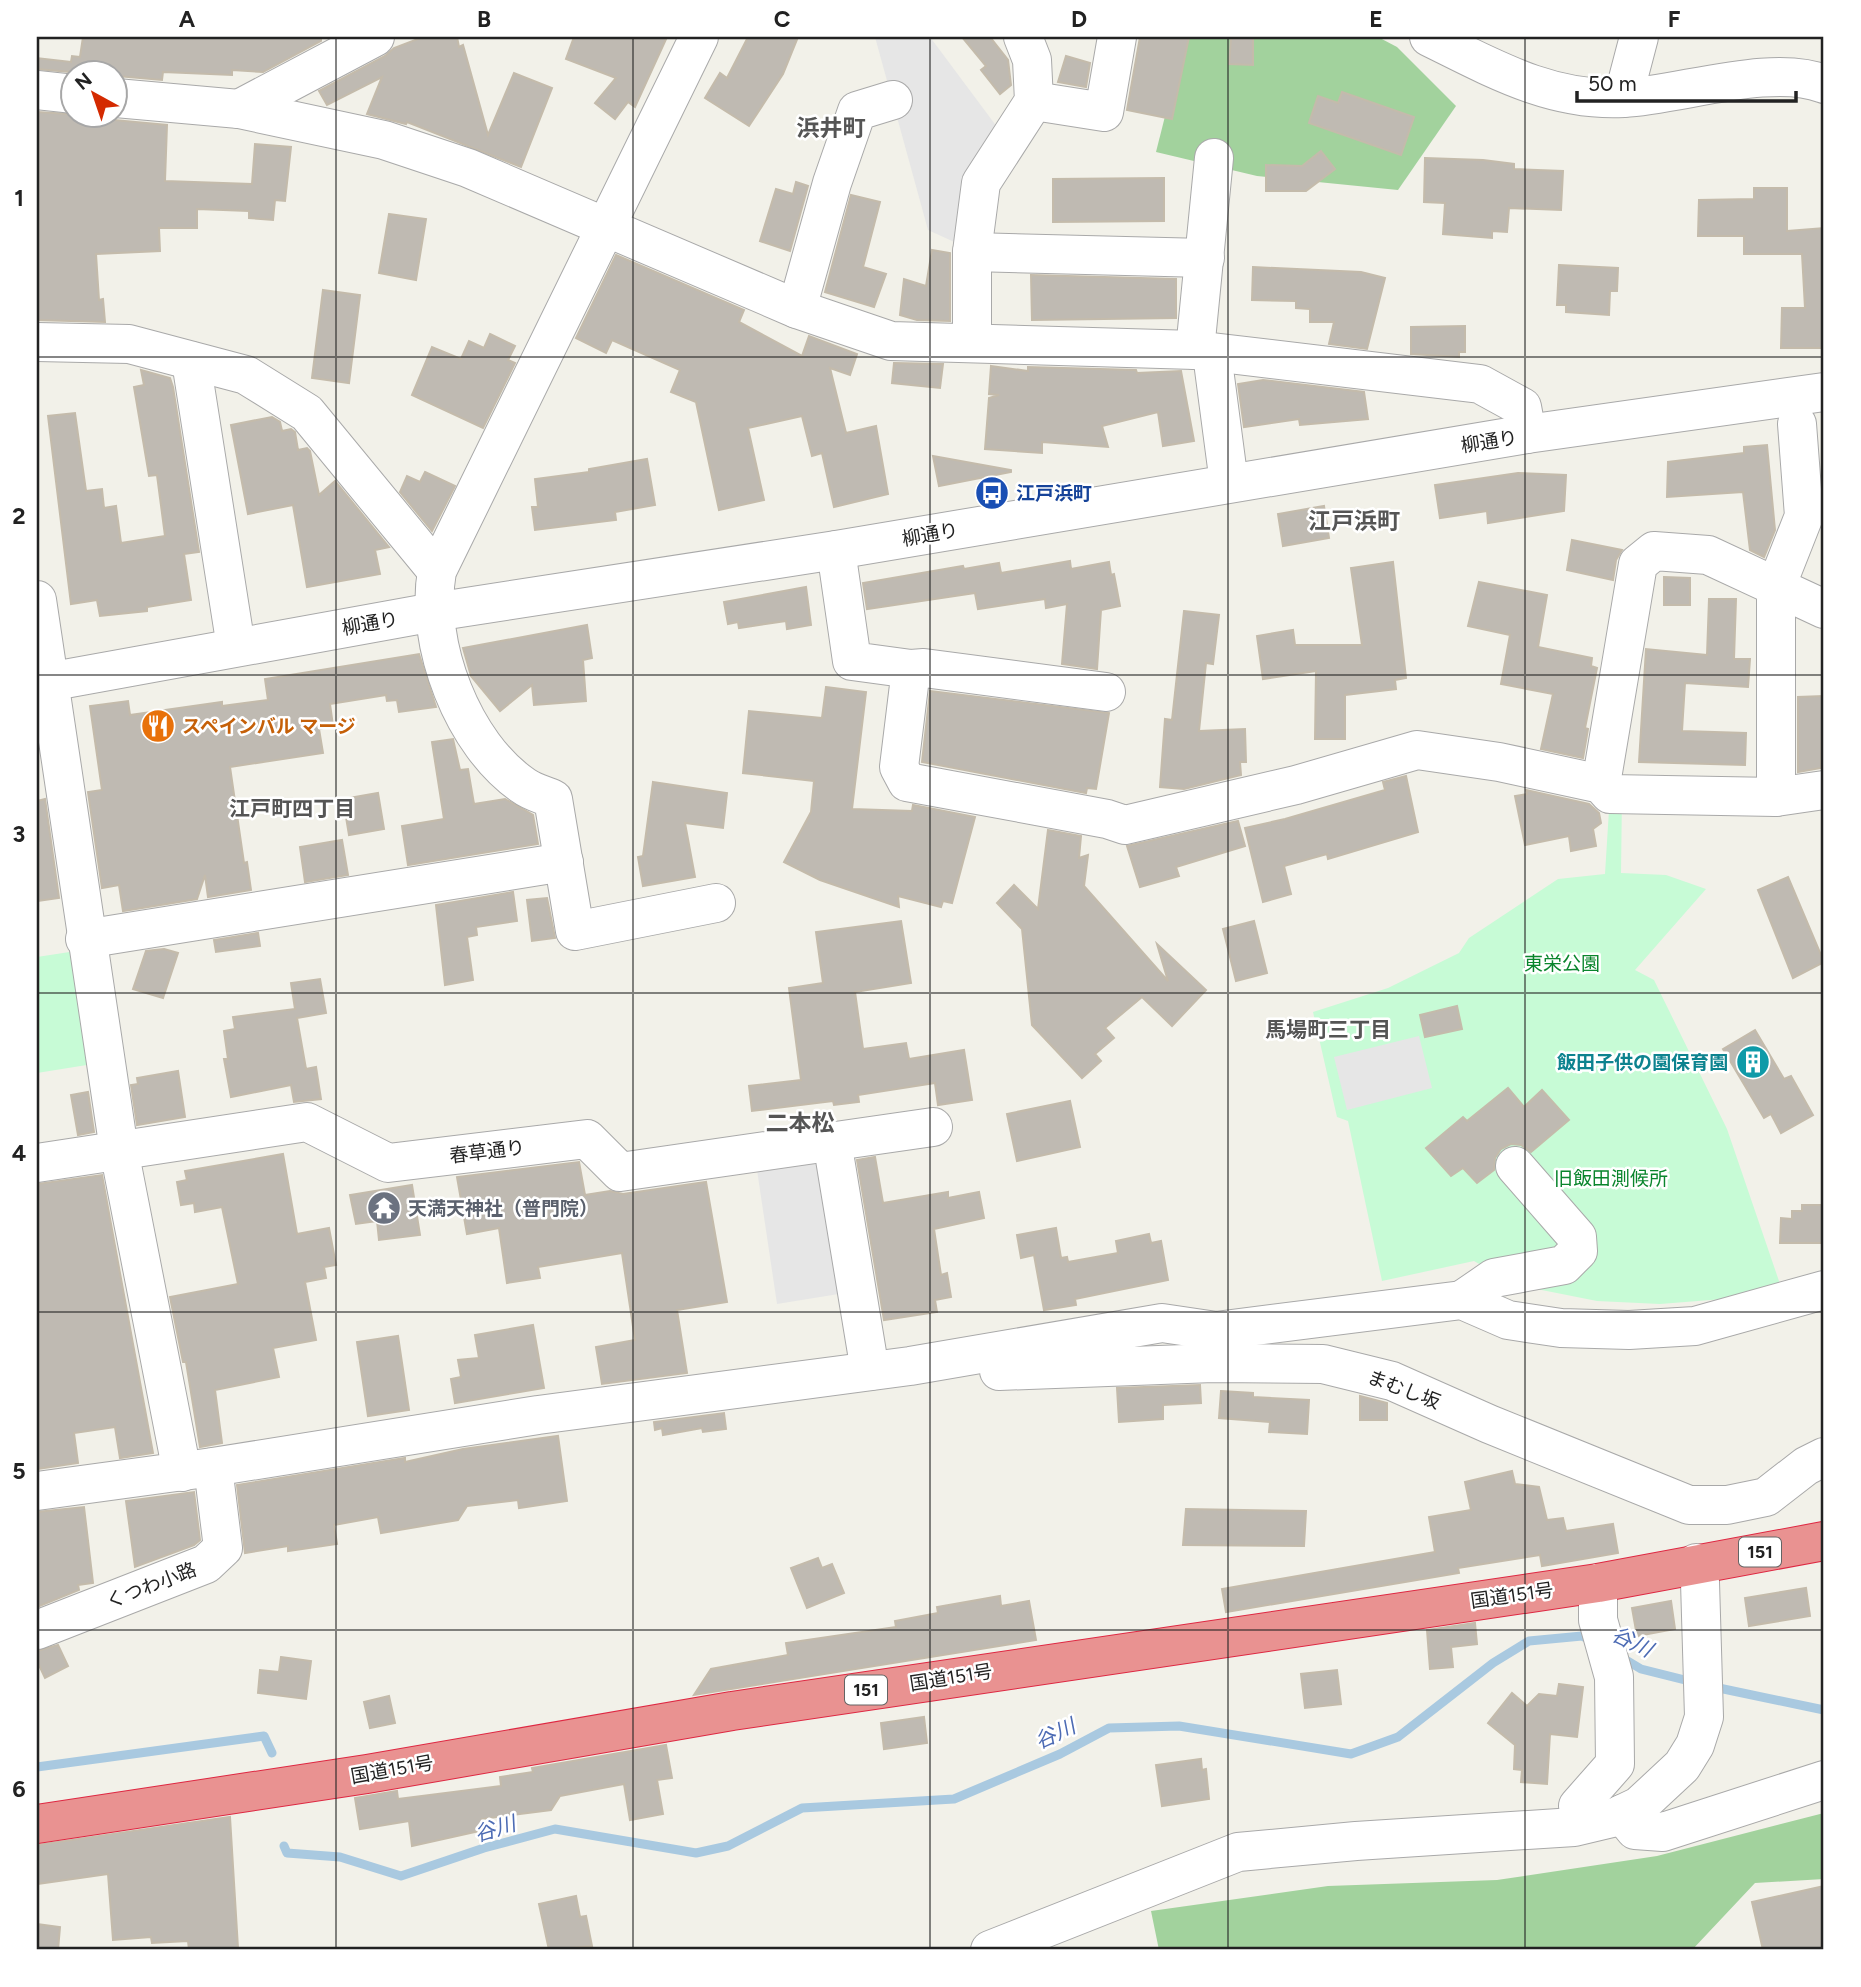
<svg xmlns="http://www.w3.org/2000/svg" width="1861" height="1987" viewBox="0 0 1861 1987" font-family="Figtree,'Noto Sans JP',sans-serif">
	<rect width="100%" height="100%" fill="#f2f1e9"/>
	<g fill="#a2d29d">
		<path d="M1185 37H1378L1397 47 1456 106 1398 190 1257 176 1156 152Z"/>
		<path d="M1824 1813V1879L1755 1883 1692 1950H1159L1151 1911 1328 1886 1497 1880 1657 1856Z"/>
	</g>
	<g fill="#c7fbd6">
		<path d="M1610 794 1622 795 1621 873 1666 875 1706 889 1635 970 1654 980 1727 1129 1780 1284 1723 1299 1660 1304 1597 1301 1516 1285 1474 1261 1382 1281 1348 1121 1337 1117 1313 1012 1388 988 1459 953 1469 938 1558 879 1605 874Z"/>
		<path d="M76 951 93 1064 37 1073V957Z"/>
	</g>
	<g fill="#e6e6e6">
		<path d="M875 37H930L1003 135 963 246 928 230Z"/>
		<path d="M1419 1036 1432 1088 1347 1110 1334 1057Z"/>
		<path d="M825 1154 851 1292 777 1304 757 1170Z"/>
	</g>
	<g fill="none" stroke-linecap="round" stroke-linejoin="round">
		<g stroke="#a9c9e0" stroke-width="9">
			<path d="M1621 1657 1641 1669 1693 1682"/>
			<path d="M1714 1687 1824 1710"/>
			<path d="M37 1767 264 1736 272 1753"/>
			<path d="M284 1846 287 1853 340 1857 401 1876 484 1848 555 1829 696 1853 728 1846 802 1808 954 1799 1060 1754 1109 1728 1179 1726 1351 1754 1398 1737 1493 1663 1529 1641 1582 1636 1590 1640"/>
		</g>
	</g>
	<g fill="#bfbab2" stroke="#c4bbab" stroke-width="2">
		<path d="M83 37H321V41L263 72 232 70V75L163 72 162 80 37 69V58L71 62 72 56 80 57Z"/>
		<path d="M423 37H457L459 47 463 45 488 135 514 73 552 88 521 167 407 122 406 124 367 114 382 77 327 105 319 91 385 56 394 48Z"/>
		<path d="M574 37H667L635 107 628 102 615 119 595 103 616 78 566 59Z"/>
		<path d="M748 37H798L783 74 749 126 705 98 720 73 727 78Z"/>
		<path d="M962 37H990L1008 60 1011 85 1000 94 981 70 986 66Z"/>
		<path d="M1140 37H1189L1172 119 1127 110Z"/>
		<path d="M1231 38H1253V65L1229 64Z"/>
		<path d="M1066 56 1090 63 1086 87 1058 82Z"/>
		<path d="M1342 92 1414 117 1401 155 1309 123 1318 96 1338 103Z"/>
		<path d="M37 112 103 116 114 120 167 125 165 181 252 184 255 144 291 147 285 201 275 200 273 220 249 218V211L197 209V228H159L160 251 96 254 99 300 103 299 105 322 37 320Z"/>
		<path d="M1321 151 1335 169 1306 191H1266V165L1302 166Z"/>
		<path d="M1425 158 1483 160 1514 164V169L1563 171 1561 210 1509 208 1507 232 1492 231V238L1443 234 1445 203 1424 202Z"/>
		<path d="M1164 178V221L1053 222V179Z"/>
		<path d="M796 182 808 186 790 251 760 241 776 189 793 194Z"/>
		<path d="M1754 188H1787V231L1824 228 1823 348H1781L1782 308H1805L1802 254H1744V236H1698L1699 200 1754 199Z"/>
		<path d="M851 195 880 202 863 267 886 274 874 307 825 292Z"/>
		<path d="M389 214 426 219 416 280 379 273Z"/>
		<path d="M932 250 950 253V321L917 320 900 315 904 279 926 286Z"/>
		<path d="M616 255 744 310 739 322 802 356 809 336 857 354 850 375 830 368 846 433 876 426 888 494 834 507 822 453 812 456 802 416 748 428 764 500 719 510 696 402 671 392 680 370 612 340 606 353 576 338Z"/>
		<path d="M1559 265 1618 268 1617 291H1610L1609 315 1566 312V305H1557Z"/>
		<path d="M1253 267 1361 272 1385 278 1367 349 1329 344 1334 322H1310V309L1296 308V301L1252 300Z"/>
		<path d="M1031 275 1176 279V318L1032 320Z"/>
		<path d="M323 290 360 295 349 383 312 378Z"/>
		<path d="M1465 326V352H1459V357L1411 354V327Z"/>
		<path d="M490 334 515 346 508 360 515 363 483 428 412 395 432 347 461 359 469 341 484 348Z"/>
		<path d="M894 363 943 364 940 388 892 383Z"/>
		<path d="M991 366 1028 371V367L1136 370 1137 373 1181 371 1194 441 1163 446 1158 412 1102 426 1108 447 1042 442V453L985 449 989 398 999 395 989 394Z"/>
		<path d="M141 370 170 378 173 387 199 552 184 554 191 600 147 607V611L100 616 97 600 71 604 48 416 75 413 86 491 102 489 104 508 116 506 121 543 165 536 157 475 149 476 134 387 144 385Z"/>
		<path d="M1263 380 1364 392 1368 419 1300 425 1299 419 1244 427 1238 384Z"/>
		<path d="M272 417 280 422 282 431 291 429 295 432 298 450 307 448 310 451 319 495 335 481 389 547 375 550 380 574 307 587 293 505 248 514 231 425Z"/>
		<path d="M1767 445 1775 530 1764 557 1750 550 1743 492 1667 497 1668 462 1744 453V447Z"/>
		<path d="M933 456 1011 470V472L939 486Z"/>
		<path d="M647 459 655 505 615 512 616 520 535 530 532 507H538L535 479 589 472V469Z"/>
		<path d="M425 472 455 486 432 531 400 492 407 476 420 482Z"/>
		<path d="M1518 473 1566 475 1564 511 1488 523 1487 511 1440 518 1435 485Z"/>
		<path d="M1324 506 1329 538 1283 546 1278 514Z"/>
		<path d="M1572 540 1622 550 1616 560 1613 580 1567 570Z"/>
		<path d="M1070 561 1071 569 1109 562 1111 575 1114 574 1120 606 1101 610 1097 669 1062 664 1067 604 1046 608 1045 599 978 609 975 593 867 609 863 583 963 566 964 569 999 563 1001 573Z"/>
		<path d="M1393 562 1406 678 1395 680 1396 689 1345 695V739H1315L1316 671 1263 679 1257 636 1293 630 1295 645H1362L1351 568Z"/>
		<path d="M1664 577 1690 578V605H1664Z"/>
		<path d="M1479 582 1547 595 1538 647 1592 658 1591 666 1597 668 1585 728 1588 729 1583 758 1541 749 1553 694 1501 684 1510 635 1468 626Z"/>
		<path d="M806 587 811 625 787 629 786 621 739 628 738 622 728 624 724 602Z"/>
		<path d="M1709 599H1736L1734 659H1750L1748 687 1685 683 1682 731 1746 733 1745 765 1639 762 1646 649 1707 655Z"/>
		<path d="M1184 611 1219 615 1213 664 1206 663 1199 731 1245 729 1246 762H1240L1241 775 1184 789 1160 787 1165 719 1172 720Z"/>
		<path d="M587 625 592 658 583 660 586 701 534 705 532 685 500 711 471 676 463 648Z"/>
		<path d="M419 654 436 707 399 712 397 700 387 701 386 695 330 704 333 726 319 729 323 753 230 767 244 863 247 862 251 890 208 897 205 875 197 899 123 911 119 885 102 888 88 792 102 790 90 706 128 701 130 715 222 702V706L268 700 265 679Z"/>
		<path d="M826 687 866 692 852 809 912 811 913 805 975 817 952 903 943 901 941 907 898 896 899 907 820 880 784 862 811 812 814 781 743 773 749 711 822 718Z"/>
		<path d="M930 691 1109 713 1096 789 1087 788 1086 793 922 762Z"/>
		<path d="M1823 696 1821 768 1798 772V697Z"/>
		<path d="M453 739 460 770 468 769 474 804 505 799 533 815 538 844 408 865 402 826 444 819 432 742Z"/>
		<path d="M1406 776 1418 832 1328 859 1327 854 1284 866 1291 894 1263 902 1245 828 1285 819 1385 790 1383 782Z"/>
		<path d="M653 782 727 793 723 828 685 823 695 877 643 886 638 857 643 856Z"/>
		<path d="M1526 790 1589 804 1599 813 1601 823 1593 829 1596 846 1571 851 1569 836 1525 845 1515 796 1527 794Z"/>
		<path d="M378 793 384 829 349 835 343 799Z"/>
		<path d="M45 799 59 898 37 901V801Z"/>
		<path d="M1238 821 1245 846 1176 867 1179 876 1140 887 1127 846Z"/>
		<path d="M1048 830 1081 836 1079 858 1088 855 1084 886 1168 981 1157 944 1206 990 1172 1026 1142 997 1105 1028 1114 1038 1095 1054 1101 1061 1082 1078 1032 1025 1022 929 997 903 1014 885 1038 909Z"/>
		<path d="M342 840 348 875 305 882 300 847Z"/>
		<path d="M1788 877 1824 962 1793 978 1758 890Z"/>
		<path d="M513 892 517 921 476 927 477 935 467 937 473 980 445 985 436 905Z"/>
		<path d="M547 898 555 938 532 941 527 900Z"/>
		<path d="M901 921 911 983 855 992 863 1049 906 1043 909 1059 964 1050 972 1100 938 1105 935 1083 858 1095 859 1102 834 1105 833 1101 752 1111 749 1086 801 1080 789 988 823 983 816 932Z"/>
		<path d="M1254 921 1267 973 1236 981 1223 929Z"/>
		<path d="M258 933 260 946 216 952 214 940Z"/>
		<path d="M164 949 178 953 163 998 133 989 146 951Z"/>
		<path d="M320 979 326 1013 297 1018 306 1069 316 1067 321 1099 294 1102 291 1085 231 1097 224 1059H228L224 1031 235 1029 233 1017 295 1009 291 983Z"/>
		<path d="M1457 1006 1462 1029 1425 1037 1420 1015Z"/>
		<path d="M1755 1030 1784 1079 1791 1076 1813 1115 1781 1133 1771 1114 1764 1118 1723 1049Z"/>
		<path d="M178 1071 185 1117 137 1125 131 1085 138 1084 137 1078Z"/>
		<path d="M1508 1088 1524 1107 1542 1090 1569 1120 1531 1152 1521 1145 1511 1144 1501 1149 1495 1158 1494 1170 1477 1183 1463 1168 1451 1176 1426 1148 1463 1117 1467 1121Z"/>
		<path d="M88 1092 94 1132 78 1135 71 1095Z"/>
		<path d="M1070 1101 1080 1147 1017 1161 1007 1114Z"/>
		<path d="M283 1154 297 1234 329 1228 336 1265 324 1267 326 1278 305 1282 316 1340 273 1348 279 1377 215 1390 222 1443 200 1447 186 1362H183L170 1297 238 1284 222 1207 195 1212 194 1203 181 1205 177 1182 187 1180 185 1171Z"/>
		<path d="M875 1157 883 1203 948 1192V1198L979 1192 984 1218 934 1229 941 1275 947 1273 951 1297 935 1300 937 1312 884 1320 857 1160Z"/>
		<path d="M579 1162 585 1195 610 1191 623 1194 706 1182 727 1302 677 1310 687 1373 602 1384 596 1347 635 1340 622 1253 538 1267 540 1278 507 1283 499 1228 467 1234 457 1177Z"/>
		<path d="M102 1175 153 1453 120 1458 115 1427 74 1433 78 1463 37 1469V1184Z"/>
		<path d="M412 1185 420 1235 379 1240 377 1221 356 1224 350 1195Z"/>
		<path d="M1802 1205H1824V1243H1780L1781 1218 1792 1219V1211H1802Z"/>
		<path d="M1056 1228 1061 1258 1067 1257 1068 1262 1118 1253 1116 1241 1149 1234 1151 1243 1161 1241 1168 1280 1075 1299 1076 1305 1044 1310 1034 1255 1021 1258 1017 1235Z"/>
		<path d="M533 1325 544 1388 455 1403 451 1379 461 1377 458 1360 479 1358 475 1335Z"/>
		<path d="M398 1336 409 1410 368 1416 357 1342Z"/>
		<path d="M1200 1385 1201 1403 1163 1405V1419L1119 1422 1117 1388Z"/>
		<path d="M1221 1391 1253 1393V1397L1309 1400 1307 1434 1269 1432 1270 1422 1219 1418Z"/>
		<path d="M1360 1396 1387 1403V1420H1360Z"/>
		<path d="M724 1413 726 1429 703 1432 702 1428 663 1435 662 1428 655 1430 654 1422Z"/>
		<path d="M558 1436 567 1501 519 1508 518 1500 467 1506 458 1520 381 1533 378 1517 334 1525 337 1544 288 1551V1546L245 1553 237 1485 405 1458V1462L463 1449Z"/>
		<path d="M1512 1471 1515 1484 1539 1487 1547 1520 1563 1518 1566 1531 1613 1524 1618 1553 1542 1566 1540 1555 1458 1568 1459 1573 1226 1612 1222 1589 1435 1552 1429 1517 1471 1510 1465 1482Z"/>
		<path d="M194 1492 200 1540 194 1545 135 1567 126 1501Z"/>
		<path d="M84 1507 93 1583 78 1585 79 1590 37 1607V1512Z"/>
		<path d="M1186 1509 1306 1511 1304 1546 1183 1545Z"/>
		<path d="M818 1558 822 1568 832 1564 844 1593 807 1608 791 1568Z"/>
		<path d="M1806 1588 1810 1616 1749 1626 1745 1598Z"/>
		<path d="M1000 1596 1001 1606 1029 1601 1036 1640 694 1695 711 1669 788 1655 786 1643 896 1627 895 1621 938 1613 937 1607Z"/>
		<path d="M1671 1601 1675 1629 1637 1636 1632 1608Z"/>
		<path d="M1475 1623 1477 1644 1451 1647 1453 1667 1430 1669 1427 1630Z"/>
		<path d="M58 1645 68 1666 45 1678 37 1661V1651Z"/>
		<path d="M281 1657 311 1661 306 1699 258 1693 260 1670 279 1672Z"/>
		<path d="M1337 1670 1341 1704 1305 1708 1301 1674Z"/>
		<path d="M1559 1684 1583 1687 1577 1737 1550 1734 1547 1784 1521 1782 1522 1770 1514 1769 1515 1745 1488 1723 1512 1693 1527 1706 1539 1694 1557 1696Z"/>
		<path d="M389 1696 395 1723 370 1728 364 1702Z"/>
		<path d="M924 1717 927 1743 884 1749 881 1723Z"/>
		<path d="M666 1745 672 1778 657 1780 663 1814 630 1820 624 1784 560 1796 551 1810 482 1819 484 1830 412 1846 409 1821 360 1829 355 1798 397 1791 398 1799 501 1786 500 1777 533 1772 532 1768Z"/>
		<path d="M1201 1759 1202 1770 1206 1769 1209 1799 1162 1806 1156 1765Z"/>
		<path d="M230 1817 238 1948 189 1950 188 1941 152 1943 151 1937 113 1940 108 1874 37 1884V1845Z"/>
		<path d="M1824 1886V1950H1763L1752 1902Z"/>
		<path d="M576 1896 580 1917 586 1916 592 1946 549 1950 539 1904Z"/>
		<path d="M37 1924 60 1927 58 1950H37Z"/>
	</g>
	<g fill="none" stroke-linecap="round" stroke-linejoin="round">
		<g stroke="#a9a9a9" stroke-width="40">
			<g id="minor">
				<path d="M699 37 437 571C424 643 463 745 524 786 532 792 544 795 553 799L575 931 716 903"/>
				<path d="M1429 37C1492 68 1551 102 1624 98 1680 95 1773 63 1824 84"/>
				<path d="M37 90 74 94"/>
				<path d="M116 98 239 109 384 140 468 168 797 309 891 341 1195 350 1480 384 1522 407 1527 434"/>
				<path d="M1623 98 1639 37"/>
				<path d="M1034 101 1104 112 1117 37"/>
				<path d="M239 109 375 37"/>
				<path d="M972 252 1205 258"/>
				<path d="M797 309 832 183 857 111 893 100"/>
				<path d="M37 342 129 344 246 375 307 413 437 571"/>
				<path d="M972 342V252L981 183 1034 101 1032 60 1023 37"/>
				<path d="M1195 350 1214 158"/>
				<path d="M1212 354 1229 483"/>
				<path d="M191 361 236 647"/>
				<path d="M836 550 852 661 911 669 899 767 907 782 1107 819 1125 825 1296 785 1417 750 1499 762 1601 784 1610 794 1776 797 1824 790"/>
				<path d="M37 600 119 1150 182 1472"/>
				<path d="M911 669 924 668 1106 692"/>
				<path d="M37 684 434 612 836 550 1527 434 1824 392"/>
				<path d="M1601 784 1638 564 1654 551 1708 555 1824 609"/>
				<path d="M1776 797V587L1804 516 1797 424"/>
				<path d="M85 939 564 862"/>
				<path d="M832 1141 870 1371"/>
				<path d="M37 1163 307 1122 388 1163 587 1139 620 1172 933 1127"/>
				<path d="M1462 1300 1494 1278 1564 1265 1578 1251 1577 1237 1515 1166"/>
				<path d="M999 1371 1213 1363 1323 1364 1392 1381 1489 1424 1689 1505H1727L1766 1497 1806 1466 1824 1457"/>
				<path d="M37 1491 213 1467 538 1415 910 1366 1162 1323 1216 1331 1462 1300 1508 1320 1561 1328 1629 1330 1695 1326 1824 1290"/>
				<path d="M37 1630 206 1564 223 1548 213 1467"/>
				<path d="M1578 1806 1615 1764 1614 1677 1598 1620V1583"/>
				<path d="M1622 1814 1635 1830 1663 1832 1824 1780"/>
				<path d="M990 1950 1238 1852 1356 1841 1574 1827 1616 1817 1639 1806 1682 1766 1695 1745 1704 1717 1700 1582 1696 1563"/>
			</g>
		</g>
		<g stroke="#de2842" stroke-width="40">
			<path id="highway" d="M37 1824 367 1774 732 1711 1598 1583 1824 1541"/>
		</g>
		<use href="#minor" stroke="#fff" stroke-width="38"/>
		<use href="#highway" stroke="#e99291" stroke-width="38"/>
	</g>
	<path fill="none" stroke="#222" stroke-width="2" stroke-opacity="0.55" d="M336 37V1950M633 37V1950M930 37V1950M1228 37V1950M1525 37V1950M37 357H1824M37 675H1824M37 993H1824M37 1312H1824M37 1630H1824"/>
	<defs>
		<g id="bus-disc" transform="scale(1.75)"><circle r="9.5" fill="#1a4fb4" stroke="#fff"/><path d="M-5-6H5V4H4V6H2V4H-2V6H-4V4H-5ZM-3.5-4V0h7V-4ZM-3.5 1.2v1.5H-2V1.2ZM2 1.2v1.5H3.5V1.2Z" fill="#fff"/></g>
		<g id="restaurant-disc" transform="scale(1.75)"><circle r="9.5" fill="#e8710a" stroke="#fff"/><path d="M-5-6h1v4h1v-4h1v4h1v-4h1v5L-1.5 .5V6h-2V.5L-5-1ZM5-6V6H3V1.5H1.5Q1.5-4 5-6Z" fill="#fff"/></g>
		<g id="building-disc" transform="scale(1.75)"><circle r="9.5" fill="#0f9aa8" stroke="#fff"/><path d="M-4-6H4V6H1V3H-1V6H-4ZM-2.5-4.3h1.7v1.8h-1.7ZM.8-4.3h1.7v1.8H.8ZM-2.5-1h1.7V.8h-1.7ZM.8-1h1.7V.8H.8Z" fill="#fff"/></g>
		<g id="temple-disc" transform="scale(1.75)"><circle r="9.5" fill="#6b7280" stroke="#fff"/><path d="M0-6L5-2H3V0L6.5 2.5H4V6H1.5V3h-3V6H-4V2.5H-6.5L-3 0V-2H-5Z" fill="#fff"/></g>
	</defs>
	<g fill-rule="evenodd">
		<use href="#bus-disc" x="992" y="493"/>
		<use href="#restaurant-disc" x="158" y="726"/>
		<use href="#building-disc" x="1753" y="1062"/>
		<use href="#temple-disc" x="384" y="1208"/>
	</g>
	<g text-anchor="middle" stroke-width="5" stroke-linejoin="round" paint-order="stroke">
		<g fill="#fff" stroke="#646464" stroke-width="2">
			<rect x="1739" y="1537.5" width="42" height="29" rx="5"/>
			<rect x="845" y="1675.5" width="42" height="29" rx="5"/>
		</g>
		<g font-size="18" font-weight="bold" fill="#222">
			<text x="1760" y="1558">151</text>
			<text x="866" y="1696">151</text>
		</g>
		<g font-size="19" fill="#222" stroke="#fff">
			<text transform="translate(1489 441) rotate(-9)" y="7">柳通り</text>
			<text transform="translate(930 534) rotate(-10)" y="7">柳通り</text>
			<text transform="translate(370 623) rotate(-10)" y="7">柳通り</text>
			<text transform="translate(487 1151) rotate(-7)" y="7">春草通り</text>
			<text transform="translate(1404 1389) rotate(21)" y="7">まむし坂</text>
			<text transform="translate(151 1585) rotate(-21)" y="7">くつわ小路</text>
			<text transform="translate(1512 1595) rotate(-8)" y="7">国道151号</text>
			<text transform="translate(951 1677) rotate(-9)" y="7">国道151号</text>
			<text transform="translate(392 1769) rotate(-10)" y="7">国道151号</text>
		</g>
		<g font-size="19" font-weight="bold" fill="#164399" stroke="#fff" text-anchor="start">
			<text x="1016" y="500">江戸浜町</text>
		</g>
		<g font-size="19" font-weight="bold" fill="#c56008" stroke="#fff" text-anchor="start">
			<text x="182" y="733">スペインバル マージ</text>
		</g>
		<g font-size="19" fill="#0a852d" stroke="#fff">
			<text x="1562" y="970">東栄公園</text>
			<text x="1611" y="1185">旧飯田測候所</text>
		</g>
		<g font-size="19" font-weight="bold" fill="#0d838f" stroke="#fff" text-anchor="end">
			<text x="1728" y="1069">飯田子供の園保育園</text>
		</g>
		<g font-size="19" font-weight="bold" fill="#5b616d" stroke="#fff" text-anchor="start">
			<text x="408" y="1215">天満天神社（普門院）</text>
		</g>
		<g font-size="21" font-weight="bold" fill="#555" stroke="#fff">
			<text x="292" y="816">江戸町四丁目</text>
			<text x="1328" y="1037">馬場町三丁目</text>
		</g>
		<g font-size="21" font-style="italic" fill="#4c6bb4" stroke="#fff">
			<text transform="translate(1632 1642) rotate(26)" y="7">谷川</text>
			<text transform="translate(1055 1734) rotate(-25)" y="7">谷川</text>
			<text transform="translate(495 1829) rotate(-17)" y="7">谷川</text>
		</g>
		<g font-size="23" font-weight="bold" fill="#555" stroke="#fff">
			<text x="831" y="136">浜井町</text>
			<text x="1354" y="529">江戸浜町</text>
			<text x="800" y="1131">二本松</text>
		</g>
	</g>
	<rect width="1861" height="1987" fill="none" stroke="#ffffff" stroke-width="77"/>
	<g transform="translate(94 94) rotate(320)"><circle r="33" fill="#ffffff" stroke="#a7a7a7" stroke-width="2"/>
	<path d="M0-5L12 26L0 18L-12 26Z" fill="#d42a00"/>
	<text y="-10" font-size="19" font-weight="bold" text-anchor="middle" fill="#222222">N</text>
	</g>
	<path d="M1577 91v10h219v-10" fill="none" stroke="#222222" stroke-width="3.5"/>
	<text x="1588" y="91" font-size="21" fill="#222222" stroke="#ffffff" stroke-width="5" paint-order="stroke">50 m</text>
	<rect x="38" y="38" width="1784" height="1910" fill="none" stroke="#222" stroke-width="2.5"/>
	<g font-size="23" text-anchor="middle" font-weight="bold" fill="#222">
		<text x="187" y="27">A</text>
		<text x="484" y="27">B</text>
		<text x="782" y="27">C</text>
		<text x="1079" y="27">D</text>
		<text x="1376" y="27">E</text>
		<text x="1674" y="27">F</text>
		<text x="19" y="206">1</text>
		<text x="19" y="524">2</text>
		<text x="19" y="842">3</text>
		<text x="19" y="1161">4</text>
		<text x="19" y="1479">5</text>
		<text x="19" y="1797">6</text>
	</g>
</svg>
